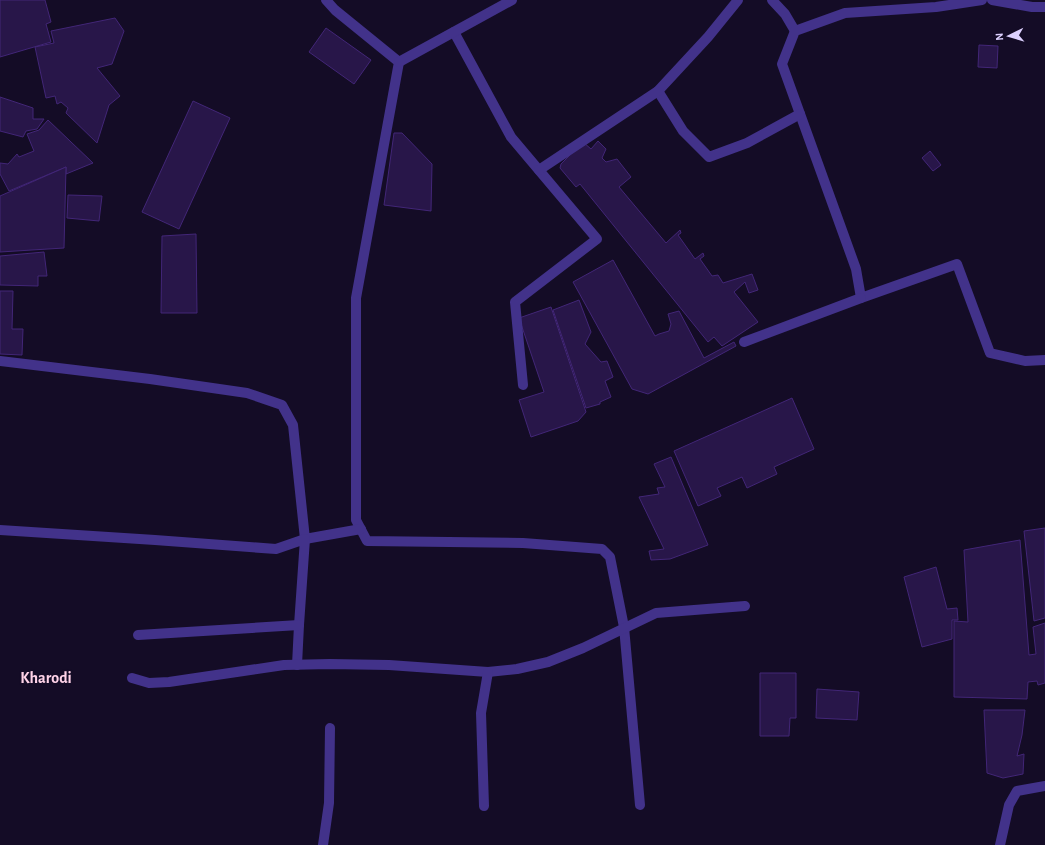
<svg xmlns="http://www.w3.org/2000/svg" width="1045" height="845" viewBox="0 0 1045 845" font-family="'Alegreya Sans',sans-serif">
	<rect width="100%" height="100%" fill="#140c26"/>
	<g fill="#281649" stroke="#422677">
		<path d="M0 0H45L51 22 46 24 51 42 0 57Z"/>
		<path d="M115 18 124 31 112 64 97 68 120 96 109 105 97 143 66 113 68 108 61 102 57 104 55 96 46 98 35 47 54 43 51 31Z"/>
		<path d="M326 28 371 60 354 84 309 52Z"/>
		<path d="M979 45 998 46 997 68 978 67Z"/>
		<path d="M0 97 33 108V119H44L37 129 26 131 23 137 0 131Z"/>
		<path d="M193 101 230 118 179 229 142 212Z"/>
		<path d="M48 120 93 163 66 174V167L9 191 0 174V163L8 164 17 154 19 157 34 151 27 134 39 130Z"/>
		<path d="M394 133H402L432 164 431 211 384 205Z"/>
		<path d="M598 141 606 149 602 158 606 162 617 159 631 177 619 187 666 243 680 230 681 233 678 235 695 259 703 253 704 256 700 259 712 276 718 275 723 283 752 274 758 290 749 293 745 282 734 292 758 322 722 346 714 337 708 342 580 184 576 187 560 168 561 164 583 142 591 149Z"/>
		<path d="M930 151 941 165 933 171 922 158Z"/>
		<path d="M66 167 64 248 0 252V196Z"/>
		<path d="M68 195 102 196 99 221 67 218Z"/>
		<path d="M196 234 197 313H161L162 236Z"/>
		<path d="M44 252 47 276H38V286L0 285V256Z"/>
		<path d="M613 260 655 336 659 334 669 331 671 324 668 314 679 311 704 358 734 342 736 346 648 394 632 389 573 282Z"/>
		<path d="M0 291H13L12 329H23L22 355 0 354Z"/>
		<path d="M579 300 591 332 585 344 601 362 607 361 613 377 605 381 611 397 600 402V404L586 408 553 310Z"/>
		<path d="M551 307 586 412 578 421 531 437 519 400 544 392 519 318Z"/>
		<path d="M792 398 814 449 774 467 777 474 747 488 742 477 717 488 721 496 698 506 674 451Z"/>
		<path d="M671 457 708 545 670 559 651 560 649 551 664 549 639 497 659 494 657 488 665 487 654 464Z"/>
		<path d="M1045 528V618L1034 621 1024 531Z"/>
		<path d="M1020 540 1029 655 1036 654 1033 627 1045 623V683L1038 685 1037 681 1028 682 1027 699 954 697V621L968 622 964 550Z"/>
		<path d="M936 567 947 609 957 608 958 620H952V639L922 647 904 577Z"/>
		<path d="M760 673H796V718H790L789 736H760Z"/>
		<path d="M817 689 859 692 857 720 816 718Z"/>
		<path d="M984 710H1025L1022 735 1017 756 1024 754 1023 774 1003 778 987 773Z"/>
	</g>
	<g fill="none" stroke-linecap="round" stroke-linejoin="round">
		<g stroke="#42328a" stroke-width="10">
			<path d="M326 0 335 10 399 62 356 298V520L367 541 523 543 602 549 610 557 624 627 640 805"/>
			<path d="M772 0 785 14 795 31"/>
			<path d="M982 0 936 7 845 13 795 31 782 64 856 269 861 298 957 264 990 353 1025 361 1045 360"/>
			<path d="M992 0 1032 7H1045"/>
			<path d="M454 32 511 137 597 239 515 302 523 385"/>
			<path d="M399 62 512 0"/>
			<path d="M658 91 683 131 709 157 747 143 800 114"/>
			<path d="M539 170 658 91 708 37 738 0"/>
			<path d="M744 342 861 298"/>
			<path d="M0 361 150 379 247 393 282 405 293 425 305 539 361 529"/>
			<path d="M0 530 155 540 276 549 305 539 299 625 297 665"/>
			<path d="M138 635 299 625"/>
			<path d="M132 678 149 683 169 682 284 665 330 664 389 665 488 672 517 669 548 662 583 648 656 613 745 606"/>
			<path d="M484 806 481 713 488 672"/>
			<path d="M323 845 329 803 330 728"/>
			<path d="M1000 845 1009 805 1017 791 1045 786"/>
		</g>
	</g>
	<g text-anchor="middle" stroke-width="4" stroke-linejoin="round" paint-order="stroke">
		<g font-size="16" font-weight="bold" fill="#ffd3e8" stroke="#140c26">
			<text x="46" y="683">Kharodi</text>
		</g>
	</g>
	<g transform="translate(1009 36) rotate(265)" stroke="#140c26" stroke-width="3" paint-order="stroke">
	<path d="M0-3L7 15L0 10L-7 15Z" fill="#ddd1ff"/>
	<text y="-6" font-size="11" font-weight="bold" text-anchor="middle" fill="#ddd1ff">N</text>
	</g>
</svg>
